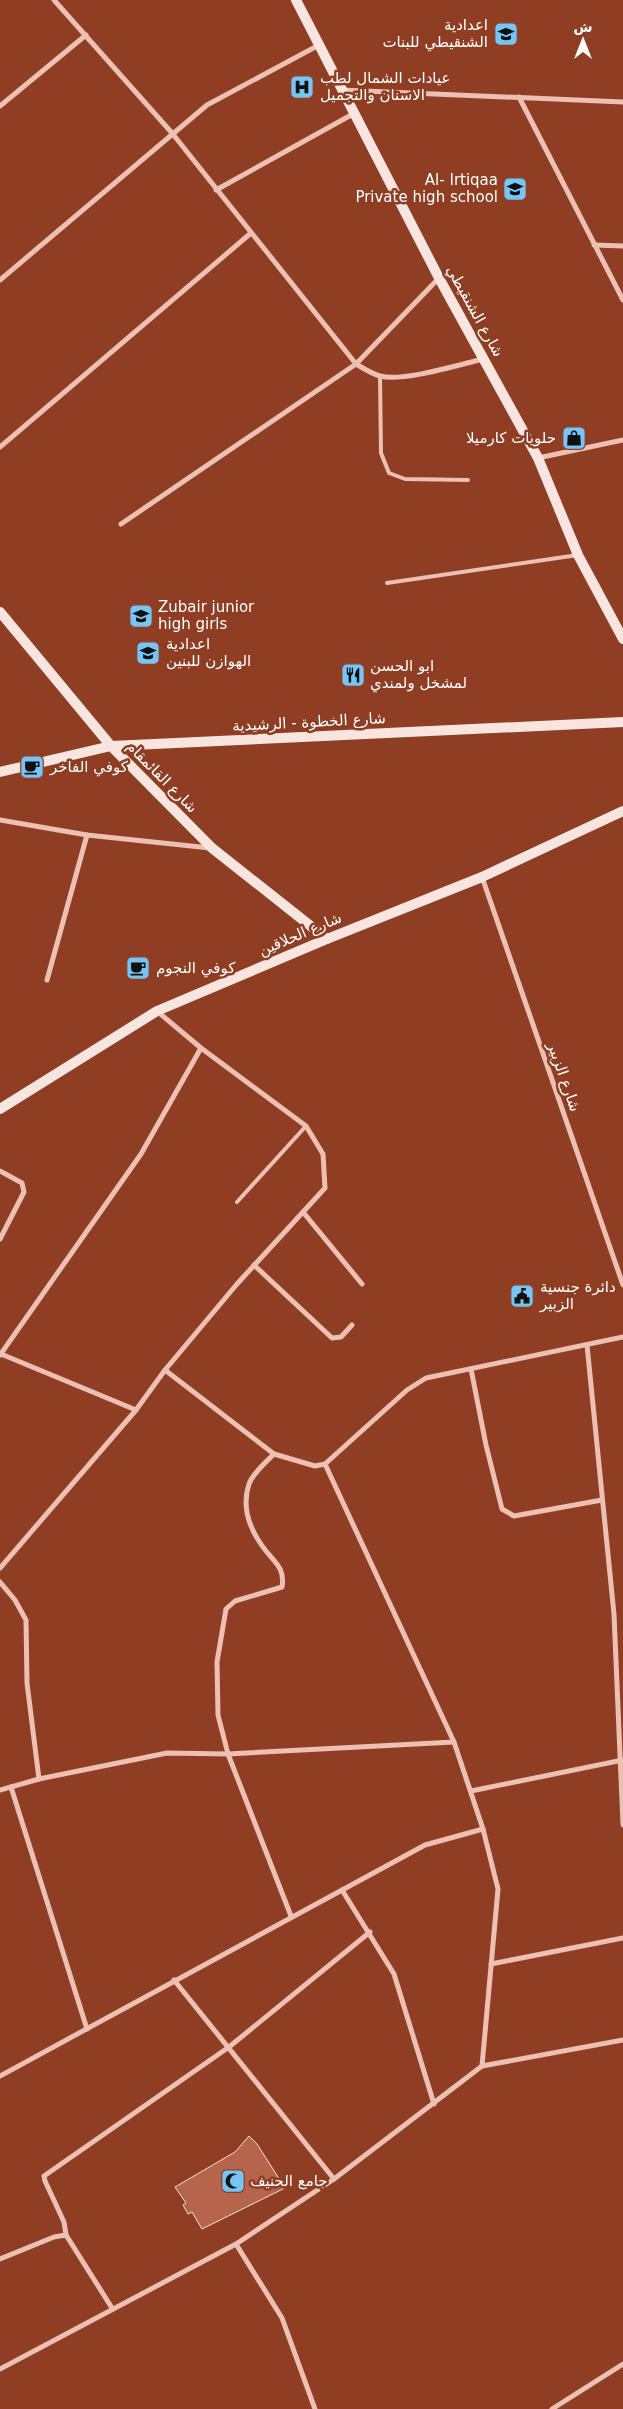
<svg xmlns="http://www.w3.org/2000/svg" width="623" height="2409" viewBox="0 0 623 2409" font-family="'DejaVu Sans',Vazirmatn,sans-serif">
	<rect width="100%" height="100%" fill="#8f3d23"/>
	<path fill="#b6644b" stroke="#f9e0d8" d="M249 2136 257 2144 285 2188 202 2229 192 2212 188 2214 183 2205 186 2203 175 2187 235 2152Z"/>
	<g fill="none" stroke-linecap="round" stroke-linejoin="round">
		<g stroke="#ecc0b3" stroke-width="4">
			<path d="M380 376 381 453 389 473 405 479 468 480"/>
			<path d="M387 583 578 555"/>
			<path d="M237 1202 306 1126"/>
		</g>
		<g stroke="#ecc0b3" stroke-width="5">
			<path d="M54 0 172 133 356 364C363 368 372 374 380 376 403 382 458 365 483 359"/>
			<path d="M341 90 623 102"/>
			<path d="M519 97 623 300"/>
			<path d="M0 106 86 35"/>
			<path d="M216 190 353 114"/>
			<path d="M594 245 623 246"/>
			<path d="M0 280 207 105 319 45"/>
			<path d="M0 447 251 233"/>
			<path d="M538 458 623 440"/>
			<path d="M121 524 356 364 439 278"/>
			<path d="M0 820 87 835 210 848"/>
			<path d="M482 877 623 1285"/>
			<path d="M47 980 87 835"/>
			<path d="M0 1171 22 1183 24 1192 0 1239"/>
			<path d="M303 1212 362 1284"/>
			<path d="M254 1265 332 1338 341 1337 352 1325"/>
			<path d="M587 1345 614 1614 623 1825"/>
			<path d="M1 1354 136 1410"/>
			<path d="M0 1355 141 1154 201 1048"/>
			<path d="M471 1369 486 1445 502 1509 514 1516 602 1500"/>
			<path d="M165 1370 274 1454 315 1466 325 1464 407 1390 426 1378 623 1337"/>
			<path d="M274 1454C266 1462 253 1473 249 1484 241 1508 251 1532 266 1551 277 1564 285 1570 282 1587L235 1601 226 1609 217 1662 218 1715 228 1754 291 1916"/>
			<path d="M325 1464 454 1742 483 1829 498 1889 482 2066"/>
			<path d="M0 1568 136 1410 165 1370 237 1284 325 1188 323 1154 306 1126 201 1048 158 1012"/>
			<path d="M0 1582 15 1600 26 1620 27 1683 39 1779"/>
			<path d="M11 1787 87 2029"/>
			<path d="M0 1790 39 1779 167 1753 228 1754 454 1742"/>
			<path d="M471 1791 623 1760"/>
			<path d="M342 1890 394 1974 434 2104"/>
			<path d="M491 1964 623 1938"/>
			<path d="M174 1980 334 2179"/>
			<path d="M0 2076 425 1845 483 1829"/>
			<path d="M66 2235 64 2222 45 2181 44 2176 229 2047 370 1932"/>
			<path d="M236 2244 282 2318 315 2409"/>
			<path d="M0 2259 54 2237 66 2235 112 2308"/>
			<path d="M0 2369 236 2244 334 2179 482 2066 623 2040"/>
			<path d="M552 2409 623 2364"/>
		</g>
		<g stroke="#f9e5df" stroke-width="10">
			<path d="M296 0 439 278 538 458 578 555 623 639"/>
			<path d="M0 612 111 746 212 848 327 939"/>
			<path d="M0 772 111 746 623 722"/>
			<path d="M0 1109 157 1011 327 939 482 877 623 811"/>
		</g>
	</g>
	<defs>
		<g id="school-square" transform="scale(1.25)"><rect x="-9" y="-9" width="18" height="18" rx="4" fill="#76c5f7" stroke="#8f3d23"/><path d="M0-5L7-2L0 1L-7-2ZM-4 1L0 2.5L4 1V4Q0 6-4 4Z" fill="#111"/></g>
		<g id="hospital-square" transform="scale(1.25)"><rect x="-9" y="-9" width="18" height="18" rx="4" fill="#76c5f7" stroke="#8f3d23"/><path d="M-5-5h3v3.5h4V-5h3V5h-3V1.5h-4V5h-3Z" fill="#111"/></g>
		<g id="shop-square" transform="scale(1.25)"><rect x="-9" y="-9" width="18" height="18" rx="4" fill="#76c5f7" stroke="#8f3d23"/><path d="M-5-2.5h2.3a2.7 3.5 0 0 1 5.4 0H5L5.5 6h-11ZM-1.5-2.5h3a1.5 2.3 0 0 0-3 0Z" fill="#111"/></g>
		<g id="restaurant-square" transform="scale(1.25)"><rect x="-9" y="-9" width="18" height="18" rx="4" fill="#76c5f7" stroke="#8f3d23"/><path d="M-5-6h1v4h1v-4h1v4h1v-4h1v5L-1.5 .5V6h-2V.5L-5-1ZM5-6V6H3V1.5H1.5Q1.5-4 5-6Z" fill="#111"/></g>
		<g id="cafe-square" transform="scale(1.25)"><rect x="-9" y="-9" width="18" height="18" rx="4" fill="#76c5f7" stroke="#8f3d23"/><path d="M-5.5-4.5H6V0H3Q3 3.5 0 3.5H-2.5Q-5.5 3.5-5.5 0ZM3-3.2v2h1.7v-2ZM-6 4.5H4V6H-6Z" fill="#111"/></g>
		<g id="civic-square" transform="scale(1.25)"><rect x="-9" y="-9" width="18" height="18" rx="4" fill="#76c5f7" stroke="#8f3d23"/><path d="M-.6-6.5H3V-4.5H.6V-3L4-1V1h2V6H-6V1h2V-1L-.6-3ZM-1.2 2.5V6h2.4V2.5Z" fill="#111"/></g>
		<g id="mosque-square" transform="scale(1.25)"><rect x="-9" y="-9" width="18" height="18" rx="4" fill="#76c5f7" stroke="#8f3d23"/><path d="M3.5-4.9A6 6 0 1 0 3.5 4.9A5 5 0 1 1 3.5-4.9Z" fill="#111"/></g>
	</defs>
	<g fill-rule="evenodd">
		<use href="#school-square" x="506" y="34"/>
		<use href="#hospital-square" x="302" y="87"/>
		<use href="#school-square" x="515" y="189"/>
		<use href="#shop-square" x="574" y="438"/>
		<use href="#school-square" x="141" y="616"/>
		<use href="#school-square" x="148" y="653"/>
		<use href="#restaurant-square" x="353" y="675"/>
		<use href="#cafe-square" x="32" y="767"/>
		<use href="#cafe-square" x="138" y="968"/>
		<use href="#civic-square" x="522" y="1296"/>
		<use href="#mosque-square" x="233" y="2181"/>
	</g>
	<g text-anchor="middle" stroke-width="5" stroke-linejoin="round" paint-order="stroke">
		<g font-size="15" fill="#fff" stroke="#8f3d23" text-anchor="start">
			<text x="488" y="30" text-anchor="end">اعدادية<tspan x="488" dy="17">الشنقيطي للبنات</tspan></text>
			<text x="320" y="83">عيادات الشمال لطب<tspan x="320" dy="17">الاسنان والتجميل</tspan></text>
			<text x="498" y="185" text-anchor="end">Al- Irtiqaa<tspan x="498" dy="17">Private high school</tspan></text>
			<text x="556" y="443" text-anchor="end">حلويات كارميلا</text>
			<text x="158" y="612">Zubair junior<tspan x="158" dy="17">high girls</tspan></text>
			<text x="166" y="649">اعدادية<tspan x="166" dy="17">الهوازن للبنين</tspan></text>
			<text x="370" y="671">ابو الحسن<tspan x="370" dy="17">لمشخل ولمندي</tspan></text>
			<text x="50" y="772">كوفي الفاخر</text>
			<text x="156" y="973">كوفي النجوم</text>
			<text x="540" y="1292">دائرة جنسية<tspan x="540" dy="17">الزبير</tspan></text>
			<text x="250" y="2186">جامع الحنيف</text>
		</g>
		<g font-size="15" fill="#fff" stroke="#8f3d23">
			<text transform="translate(475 311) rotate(61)" y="5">شارع الشنقيطي</text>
			<text transform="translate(309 722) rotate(-3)" y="5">شارع الخطوة - الرشيدية</text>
			<text transform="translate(162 777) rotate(45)" y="5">شارع القائمقام</text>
			<text transform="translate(300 934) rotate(-23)" y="5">شارع الحلاقين</text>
			<text transform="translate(564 1077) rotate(71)" y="5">شارع الزبير</text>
		</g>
	</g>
	<g transform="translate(583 40)" stroke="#8f3d23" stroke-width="4" paint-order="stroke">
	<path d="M0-4L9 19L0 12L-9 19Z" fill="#ffffff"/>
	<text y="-8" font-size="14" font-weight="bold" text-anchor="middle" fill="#ffffff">ش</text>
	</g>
</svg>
